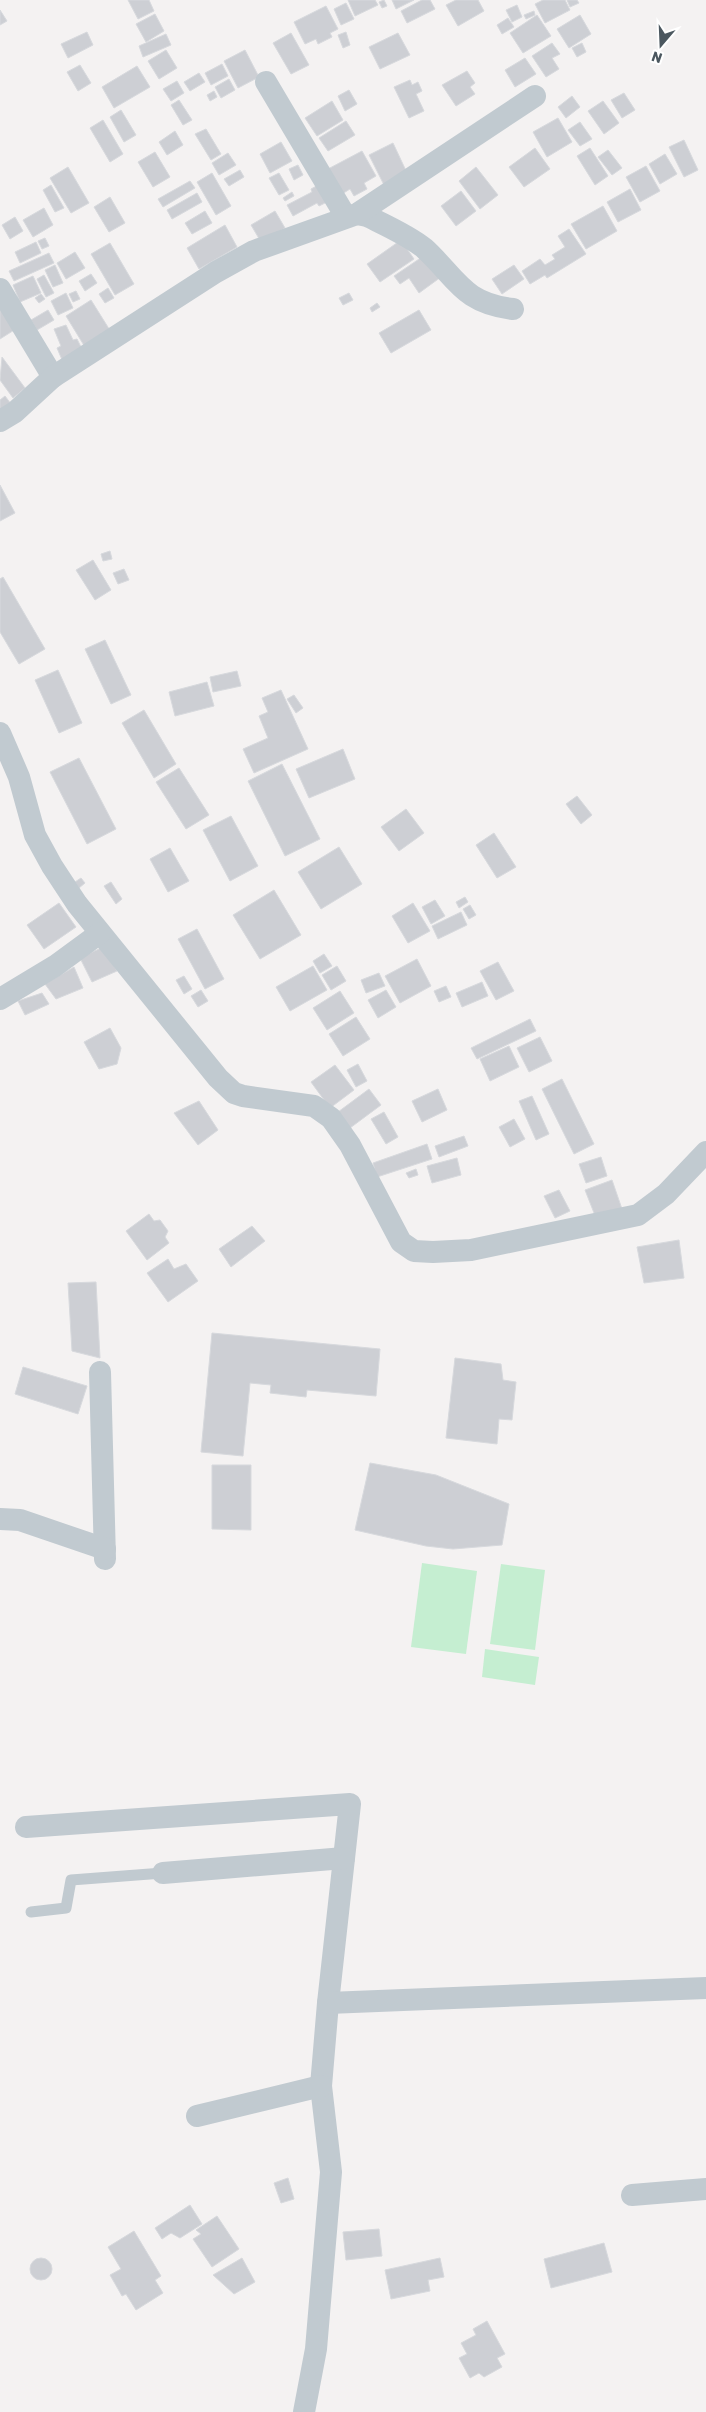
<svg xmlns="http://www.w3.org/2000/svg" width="706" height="2412" viewBox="0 0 706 2412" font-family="Rubik,sans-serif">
	<rect width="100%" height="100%" fill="#f4f2f2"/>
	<g fill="#c5eed1">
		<path d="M422 1563 477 1571 466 1654 411 1647Z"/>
		<path d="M501 1564 545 1570 535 1650 490 1644Z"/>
		<path d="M485 1649 539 1657 535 1685 482 1677Z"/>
	</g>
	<g fill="#cdcfd4" stroke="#d7d9dd">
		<path d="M128 0H149L154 11 138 19Z"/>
		<path d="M348 0H375L378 5 355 16Z"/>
		<path d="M384 0 387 6 382 8 379 2Z"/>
		<path d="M392 0H414L396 9Z"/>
		<path d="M422 0H430L435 9 407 23 401 11Z"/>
		<path d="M456 0H478L484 11 458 26 446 5Z"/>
		<path d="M543 0H565L570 10 545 23 535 4Z"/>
		<path d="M567 0H577L579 3 570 7Z"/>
		<path d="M346 3 354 19 341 25 334 9Z"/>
		<path d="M517 5 522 17 512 22 506 10Z"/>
		<path d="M326 6 338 29 330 33 332 37 318 44 316 39 305 44 294 22Z"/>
		<path d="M0 10 7 21 0 25Z"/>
		<path d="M534 11 535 15 526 19 524 15Z"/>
		<path d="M155 14 164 31 146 42 136 24Z"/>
		<path d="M537 15 551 36 523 53 510 33Z"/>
		<path d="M580 15 591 34 569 48 557 29Z"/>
		<path d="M508 18 514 27 502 34 497 25Z"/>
		<path d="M87 32 93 45 68 58 61 44Z"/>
		<path d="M346 32 350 45 343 48 338 35Z"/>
		<path d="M291 33 309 65 291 74 273 43Z"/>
		<path d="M398 33 410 55 380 69 369 47Z"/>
		<path d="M166 34 171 45 143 57 139 46Z"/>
		<path d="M552 43 560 54 552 58 559 69 546 77 532 56Z"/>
		<path d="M582 43 586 52 577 57 572 48Z"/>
		<path d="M166 50 177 68 159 79 148 61Z"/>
		<path d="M245 50 259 77 238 88 224 61Z"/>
		<path d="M525 58 536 74 515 87 505 70Z"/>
		<path d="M222 64 228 76 211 85 205 73Z"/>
		<path d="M80 65 91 83 78 91 67 72Z"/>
		<path d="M137 66 150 87 114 108 102 87Z"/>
		<path d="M467 71 475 83 470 87 475 94 456 106 442 85Z"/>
		<path d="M199 73 205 82 190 91 184 82Z"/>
		<path d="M229 79 235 90 221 98 215 87Z"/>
		<path d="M410 80 412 85 418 82 422 91 416 94 424 111 409 118 394 87Z"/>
		<path d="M177 81 184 93 171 101 163 89Z"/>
		<path d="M349 90 357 104 345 111 338 96Z"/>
		<path d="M214 91 217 97 210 101 207 95Z"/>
		<path d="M624 93 635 110 622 118 611 100Z"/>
		<path d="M572 96 580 107 566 118 558 107Z"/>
		<path d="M179 100 192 120 183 125 171 105Z"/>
		<path d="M332 101 343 120 317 136 305 118Z"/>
		<path d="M603 101 619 123 604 134 588 111Z"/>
		<path d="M121 110 136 135 124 142 110 117Z"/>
		<path d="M558 118 572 142 547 157 533 132Z"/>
		<path d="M103 120 123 154 110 162 90 128Z"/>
		<path d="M346 121 355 135 328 151 319 138Z"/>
		<path d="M580 122 592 139 580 146 568 130Z"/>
		<path d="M206 129 221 154 211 160 195 134Z"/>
		<path d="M175 131 183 145 167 155 159 142Z"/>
		<path d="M684 140 698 170 684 177 669 147Z"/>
		<path d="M281 142 292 161 270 173 260 154Z"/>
		<path d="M393 143 408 175 385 187 369 155Z"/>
		<path d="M535 148 550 169 524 187 509 167Z"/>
		<path d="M590 148 608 176 595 185 577 156Z"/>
		<path d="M608 150 622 168 612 175 598 157Z"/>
		<path d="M362 151 376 176 364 183 367 189 354 196 350 189 342 194 328 169Z"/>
		<path d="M155 152 170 177 153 187 138 162Z"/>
		<path d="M228 153 236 165 219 175 212 163Z"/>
		<path d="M665 154 677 174 660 184 649 164Z"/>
		<path d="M298 165 303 175 294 180 289 169Z"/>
		<path d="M646 166 660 191 640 202 626 177Z"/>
		<path d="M68 167 89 203 71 213 50 178Z"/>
		<path d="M476 167 498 195 480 209 459 181Z"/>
		<path d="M240 170 244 177 229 186 224 179Z"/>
		<path d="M212 173 231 206 216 215 197 182Z"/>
		<path d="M279 173 289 190 279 195 269 178Z"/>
		<path d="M190 181 195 188 163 207 158 199Z"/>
		<path d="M322 183 331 200 319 206 317 203 293 216 287 205 312 192 311 189Z"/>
		<path d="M51 185 64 208 55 212 43 190Z"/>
		<path d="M630 189 641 210 618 222 607 202Z"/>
		<path d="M461 191 476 211 456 226 441 206Z"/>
		<path d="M292 192 294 196 285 201 283 198Z"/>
		<path d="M197 193 202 202 172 219 167 210Z"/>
		<path d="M110 197 125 223 109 232 94 207Z"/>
		<path d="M603 206 617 231 586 249 571 224Z"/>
		<path d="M44 208 53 225 33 237 23 220Z"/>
		<path d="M205 211 212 223 192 234 185 223Z"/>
		<path d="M275 211 285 228 261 242 251 225Z"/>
		<path d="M15 217 23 231 10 239 2 225Z"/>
		<path d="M225 225 237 247 199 269 187 248Z"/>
		<path d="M569 229 586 254 547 278 545 275 530 284 522 271 540 259 545 265 555 259 552 255 565 247 558 236Z"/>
		<path d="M45 238 49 246 42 249 38 241Z"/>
		<path d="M401 240 414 259 380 282 367 264Z"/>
		<path d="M36 242 41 253 20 263 15 252Z"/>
		<path d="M110 243 134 284 115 295 91 254Z"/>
		<path d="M75 252 85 268 66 279 57 263Z"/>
		<path d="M49 253 54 263 14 281 9 271Z"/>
		<path d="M425 255 441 277 419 293 409 278 400 284 394 276Z"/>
		<path d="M55 265 63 283 53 287 45 270Z"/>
		<path d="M514 265 524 279 502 294 492 279Z"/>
		<path d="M91 274 97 283 85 291 79 281Z"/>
		<path d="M44 275 54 293 46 297 37 279Z"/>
		<path d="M33 276 41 293 20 302 13 285Z"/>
		<path d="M108 288 114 298 105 303 99 294Z"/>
		<path d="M76 291 80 299 73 302 69 294Z"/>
		<path d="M66 293 73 308 58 315 51 301Z"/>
		<path d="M349 293 353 300 343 305 339 298Z"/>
		<path d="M41 294 45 299 39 303 35 298Z"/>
		<path d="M0 299 19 327 0 339Z"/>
		<path d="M91 300 111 332 85 347 66 316Z"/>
		<path d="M377 303 380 307 372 312 370 308Z"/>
		<path d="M48 310 54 320 37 330 31 320Z"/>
		<path d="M419 310 431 330 391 353 379 333Z"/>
		<path d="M66 325 73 340 77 339 84 353 63 362 57 348 61 346 54 329Z"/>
		<path d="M2 357 25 388 13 398 0 380Z"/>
		<path d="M5 396 14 408 0 418V400Z"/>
		<path d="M0 485 15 513 0 521Z"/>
		<path d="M110 551 112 559 103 561 101 554Z"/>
		<path d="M93 560 111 590 95 600 76 570Z"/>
		<path d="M124 569 129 580 118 584 113 573Z"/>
		<path d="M3 577 45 649 19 664 0 632V579Z"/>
		<path d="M105 640 131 695 111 704 85 649Z"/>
		<path d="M58 670 82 723 59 733 35 680Z"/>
		<path d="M237 671 241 686 213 692 210 677Z"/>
		<path d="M207 682 214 706 175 716 169 692Z"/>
		<path d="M281 690 308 749 254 773 243 749 268 738 259 716 268 712 262 698Z"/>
		<path d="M294 695 303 708 296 713 287 699Z"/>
		<path d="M144 710 176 764 154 778 122 723Z"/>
		<path d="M343 749 355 779 309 798 296 769Z"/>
		<path d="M79 758 116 829 87 844 50 772Z"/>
		<path d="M282 764 320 839 285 856 248 781Z"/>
		<path d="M179 768 209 815 186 829 156 782Z"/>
		<path d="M577 796 592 815 581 824 566 804Z"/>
		<path d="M406 809 424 833 399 851 381 827Z"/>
		<path d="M231 816 258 866 230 881 203 830Z"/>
		<path d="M494 833 516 867 497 878 476 845Z"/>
		<path d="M339 847 362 884 321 909 298 872Z"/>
		<path d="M170 848 189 881 168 892 150 859Z"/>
		<path d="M81 878 85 883 79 888 75 882Z"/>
		<path d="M111 882 122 899 116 904 104 886Z"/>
		<path d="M274 890 301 935 260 959 233 915Z"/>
		<path d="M465 897 468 902 459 908 456 902Z"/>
		<path d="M435 900 445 916 431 924 422 907Z"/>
		<path d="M59 903 76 927 44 949 27 925Z"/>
		<path d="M413 903 430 931 408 943 392 916Z"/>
		<path d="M470 905 476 915 469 919 463 909Z"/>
		<path d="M461 912 467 925 438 939 432 926Z"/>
		<path d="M197 929 224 979 205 989 178 939Z"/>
		<path d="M103 947 117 971 92 982 80 958Z"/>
		<path d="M324 954 332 966 320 973 313 961Z"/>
		<path d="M417 959 431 986 400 1003 385 976Z"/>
		<path d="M498 962 514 991 496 1000 480 971Z"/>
		<path d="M313 966 327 990 290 1011 276 987Z"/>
		<path d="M337 966 346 981 331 990 322 975Z"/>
		<path d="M74 967 83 988 56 999 45 984Z"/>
		<path d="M379 973 385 986 366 993 361 980Z"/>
		<path d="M184 976 192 989 184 994 176 980Z"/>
		<path d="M482 982 488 996 462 1007 456 993Z"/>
		<path d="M446 986 451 997 439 1002 434 991Z"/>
		<path d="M201 990 208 1001 198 1007 191 996Z"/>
		<path d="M386 990 396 1007 378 1018 368 1000Z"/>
		<path d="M340 991 354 1013 327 1030 313 1008Z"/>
		<path d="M42 993 49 1004 25 1015 18 1001Z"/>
		<path d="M356 1017 370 1039 343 1056 329 1034Z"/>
		<path d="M530 1019 536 1031 477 1059 471 1048Z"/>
		<path d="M110 1028 121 1048 117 1064 99 1069 84 1042Z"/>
		<path d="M540 1037 552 1061 529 1072 517 1048Z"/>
		<path d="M509 1046 519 1067 490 1081 480 1059Z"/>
		<path d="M358 1064 367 1081 356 1087 347 1070Z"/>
		<path d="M335 1065 354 1090 330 1108 311 1082Z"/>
		<path d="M562 1079 594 1144 574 1154 542 1089Z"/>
		<path d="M369 1089 381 1105 350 1128 338 1112Z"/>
		<path d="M438 1089 447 1110 422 1122 412 1101Z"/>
		<path d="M532 1096 549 1134 536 1140 519 1101Z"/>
		<path d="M199 1101 218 1130 198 1145 174 1113Z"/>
		<path d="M384 1112 398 1137 386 1144 371 1119Z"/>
		<path d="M514 1119 525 1139 510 1147 499 1127Z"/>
		<path d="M464 1136 468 1146 439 1157 435 1146Z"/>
		<path d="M427 1144 432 1159 377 1177 373 1163Z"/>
		<path d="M601 1157 607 1176 586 1183 579 1164Z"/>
		<path d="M457 1158 461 1175 432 1183 427 1166Z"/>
		<path d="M416 1169 418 1175 409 1178 406 1173Z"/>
		<path d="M612 1180 622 1209 596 1218 585 1190Z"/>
		<path d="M559 1190 570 1211 555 1218 544 1196Z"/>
		<path d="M149 1214 154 1221 160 1220 168 1231 165 1237 169 1243 147 1260 126 1231Z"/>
		<path d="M252 1226 265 1241 231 1267 219 1249Z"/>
		<path d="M679 1240 684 1278 644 1283 637 1247Z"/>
		<path d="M168 1259 174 1269 186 1264 198 1281 168 1302 147 1273Z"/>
		<path d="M96 1282 100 1358 72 1351 68 1283Z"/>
		<path d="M212 1333 380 1349 376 1396 307 1390 306 1397 270 1393 271 1385 250 1383 243 1456 201 1452Z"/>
		<path d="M455 1358 501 1364 503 1380 516 1382 512 1420 499 1419 497 1444 446 1438Z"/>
		<path d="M23 1367 87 1386 78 1414 15 1394Z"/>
		<path d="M370 1463 436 1475 509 1504 502 1545 453 1549 426 1546 355 1530Z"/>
		<path d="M212 1465H251V1530L212 1529Z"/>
		<path d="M288 2178 294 2199 281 2203 274 2183Z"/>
		<path d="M190 2205 202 2224 180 2238 171 2233 162 2239 155 2228Z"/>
		<path d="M217 2216 239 2249 212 2267 193 2239 201 2234 196 2230Z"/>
		<path d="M379 2229 382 2256 346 2260 343 2232Z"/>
		<path d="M134 2231 161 2276 155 2280 163 2293 136 2310 126 2294 122 2296 110 2275 121 2269 108 2247Z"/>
		<path d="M604 2243 612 2272 551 2288 544 2259Z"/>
		<path d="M242 2258 255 2282 234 2294 213 2275Z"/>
		<path d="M440 2258 444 2277 428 2280 430 2291 391 2299 385 2270Z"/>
		<circle cx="41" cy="2269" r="11"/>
		<path d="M487 2321 505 2354 497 2358 502 2367 484 2377 479 2373 470 2378 459 2358 467 2354 461 2343 476 2335 473 2329Z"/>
	</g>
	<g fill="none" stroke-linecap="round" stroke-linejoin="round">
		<path stroke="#c1cad0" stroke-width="11" d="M31 1912 66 1908 71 1880 163 1873"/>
		<g stroke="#c1cad0" stroke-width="22">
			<path d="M266 82 346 217"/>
			<path d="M357 214 367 216C385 225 408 235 424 248 457 278 462 303 513 309"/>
			<path d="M0 289 53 377"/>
			<path d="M0 421 15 412 53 377 216 272 254 251 357 214 535 96"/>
			<path d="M0 733 19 777 35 835 52 866 77 904 218 1078 234 1093 243 1096 314 1106 331 1118 350 1145 401 1242 414 1251 433 1252 471 1250 638 1215 666 1194 706 1152"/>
			<path d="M0 999 55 966 100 933"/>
			<path d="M100 1372 105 1559"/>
			<path d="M0 1519 20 1520 105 1549"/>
			<path d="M26 1827 350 1804 328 2003 321 2086 331 2172 316 2349 304 2412"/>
			<path d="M163 1873 344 1858"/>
			<path d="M328 2003 706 1988"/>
			<path d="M197 2116 321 2086"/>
			<path d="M632 2195 706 2189"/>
		</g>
	</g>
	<g transform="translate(661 45) rotate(199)" stroke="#ffffff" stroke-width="4" paint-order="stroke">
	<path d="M0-4L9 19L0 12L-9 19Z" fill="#4b575f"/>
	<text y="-8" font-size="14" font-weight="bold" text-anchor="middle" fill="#4b575f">N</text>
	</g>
</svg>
